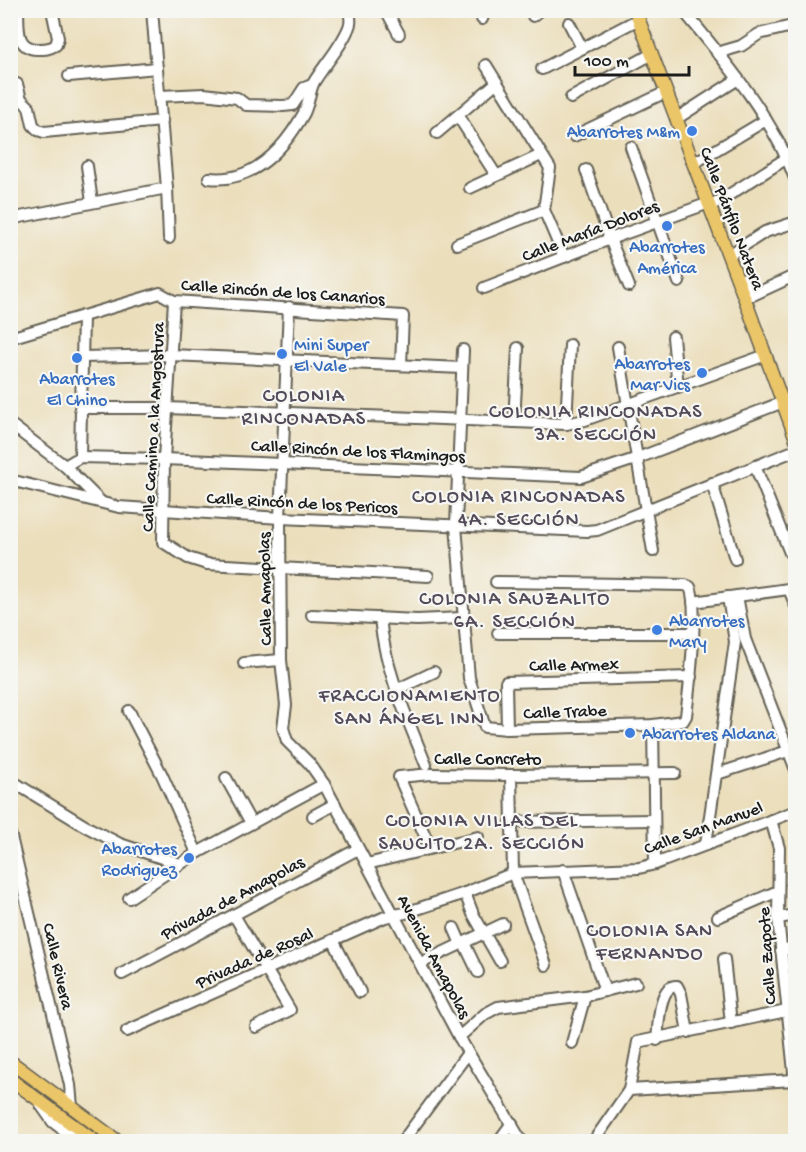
<svg xmlns="http://www.w3.org/2000/svg" width="806" height="1152" viewBox="0 0 806 1152" font-family="'Gochi Hand',sans-serif">
	<rect width="100%" height="100%" fill="#f6f6f2"/>
	<filter id="ink" filterUnits="userSpaceOnUse"><feTurbulence type="fractalNoise" baseFrequency=".0167" numOctaves="2"/><feDisplacementMap in="SourceGraphic" scale="12" xChannelSelector="R" yChannelSelector="G"/><feConvolveMatrix kernelMatrix="1 2 1 2 8 2 1 2 1" color-interpolation-filters="sRGB"/></filter>
	<filter id="wash" filterUnits="userSpaceOnUse"><feTurbulence type="fractalNoise" baseFrequency=".008" numOctaves="4" result="noise"/><feDisplacementMap in="SourceGraphic" scale="24" xChannelSelector="R" yChannelSelector="G"/><feGaussianBlur stdDeviation="1.35" result="paint"/><feColorMatrix in="noise" values="0 0 0 0 0 0 0 0 0 0 0 0 0 0 0 0 0 1.4 0 .05"/><feComposite in="paint" operator="in"/></filter>
	<g filter="url(#wash)">
		<rect width="100%" height="100%" fill="#ebdebb"/>
	</g>
	<g filter="url(#ink)">
		<g fill="none" stroke-linecap="round" stroke-linejoin="round">
			<g stroke="#646054" stroke-width="14">
				<g id="minor">
					<path d="M18 10C19 27 15 48 37 49 45 49 49 49 56 45L58 38 52 10"/>
					<path d="M152 10 167 188 169 238"/>
					<path d="M386 10 399 34"/>
					<path d="M683 10C726 62 773 117 796 181"/>
					<path d="M533 16 539 10"/>
					<path d="M482 19 485 10"/>
					<path d="M569 23 582 48"/>
					<path d="M717 53 741 46 759 34 796 25"/>
					<path d="M486 65 550 168 544 210 564 257"/>
					<path d="M542 69 639 19"/>
					<path d="M69 76 157 68"/>
					<path d="M17 84 21 99 29 107 33 125 38 130 44 132 162 121"/>
					<path d="M160 96 204 94 237 98 246 105 283 106 293 105 304 88 312 85"/>
					<path d="M571 98 652 54"/>
					<path d="M458 116 496 175"/>
					<path d="M676 119 738 79"/>
					<path d="M437 133 496 83"/>
					<path d="M574 136 666 92"/>
					<path d="M631 147 679 282"/>
					<path d="M694 163 766 120"/>
					<path d="M87 166 92 202"/>
					<path d="M586 170 610 239 629 286"/>
					<path d="M209 178C253 183 284 149 304 113 309 103 309 92 314 82 324 65 345 42 350 24 351 20 350 15 349 10"/>
					<path d="M470 188 541 155"/>
					<path d="M710 207 787 158"/>
					<path d="M10 219 167 188"/>
					<path d="M457 244 544 210"/>
					<path d="M729 255 765 232 796 222"/>
					<path d="M739 278 742 279 751 294 753 295 796 275"/>
					<path d="M484 288 610 239 709 203"/>
					<path d="M174 301 164 459 163 542 188 558 207 564 428 576"/>
					<path d="M289 307 280 518 281 660 286 705 283 728 287 741 310 764 324 784 459 1037 522 1142"/>
					<path d="M673 337 678 387"/>
					<path d="M10 338 160 293 174 301 403 316 401 365"/>
					<path d="M618 347 653 551"/>
					<path d="M463 350 456 526 469 678 485 727 507 729 653 725 683 721 686 716C689 691 699 607 690 587L685 585 496 582"/>
					<path d="M82 357 171 355 462 368"/>
					<path d="M80 408H167L566 424 585 420 766 355"/>
					<path d="M514 422 518 348"/>
					<path d="M10 424 65 466 101 502"/>
					<path d="M566 424 570 345"/>
					<path d="M80 457 83 316"/>
					<path d="M65 466 80 457 164 459 581 477 638 458 796 397"/>
					<path d="M755 466 790 553"/>
					<path d="M10 480 119 507 280 518 587 531 597 530 796 450"/>
					<path d="M712 483 735 559"/>
					<path d="M789 589 796 606"/>
					<path d="M737 596 745 639 796 770"/>
					<path d="M693 602 796 588"/>
					<path d="M312 615 417 620 462 618"/>
					<path d="M380 618C385 671 407 717 426 765"/>
					<path d="M498 633H692"/>
					<path d="M244 663 281 660"/>
					<path d="M396 690 434 672"/>
					<path d="M129 711 162 775 197 853"/>
					<path d="M653 725 655 864"/>
					<path d="M507 729 506 682 691 677"/>
					<path d="M717 774 788 751"/>
					<path d="M511 775 513 873 546 965"/>
					<path d="M226 778 251 823"/>
					<path d="M10 780 85 826 120 844 180 864"/>
					<path d="M313 816 335 804"/>
					<path d="M771 820 779 848 778 918 796 1091"/>
					<path d="M511 822 654 820"/>
					<path d="M10 833 70 1085 72 1107"/>
					<path d="M706 844 735 642 728 597"/>
					<path d="M430 847 399 777 431 774 511 775 675 773"/>
					<path d="M367 864 478 837"/>
					<path d="M563 870 605 991"/>
					<path d="M465 893 473 914 500 961"/>
					<path d="M129 898 197 853 324 784"/>
					<path d="M234 915 290 1010 256 1027"/>
					<path d="M718 917 778 891"/>
					<path d="M778 918 796 915"/>
					<path d="M454 928 461 944"/>
					<path d="M333 940 360 992"/>
					<path d="M464 943 478 972"/>
					<path d="M781 950 796 947"/>
					<path d="M724 959 731 1023"/>
					<path d="M421 963 503 924"/>
					<path d="M122 974 358 849"/>
					<path d="M127 1031 385 917 405 913 465 893 513 873 639 868 655 864 796 811"/>
					<path d="M459 1037 485 1014 498 1007 585 996 636 983"/>
					<path d="M657 1040C659 1025 658 985 677 986L681 994 688 1032"/>
					<path d="M572 1043 585 996"/>
					<path d="M629 1090 794 1080"/>
					<path d="M41 1105 53 1122 79 1142"/>
					<path d="M402 1142 468 1053"/>
					<path d="M498 1142 512 1123"/>
					<path d="M593 1142 629 1090 638 1042 796 1009"/>
				</g>
			</g>
			<g stroke="#646054" stroke-width="15">
				<g id="major">
					<path d="M635 10 746 302 796 439"/>
					<path d="M10 1061 119 1142"/>
					<path d="M10 1079 96 1142"/>
				</g>
			</g>
			<use href="#minor" stroke="#fff" stroke-width="10"/>
			<use href="#major" stroke="#ebc669" stroke-width="12"/>
		</g>
	</g>
	<g fill="#3f7fe0" stroke="#f6f6f2" stroke-width="2">
		<circle cx="692" cy="131" r="6"/>
		<circle cx="667" cy="226" r="6"/>
		<circle cx="282" cy="354" r="6"/>
		<circle cx="77" cy="358" r="6"/>
		<circle cx="702" cy="373" r="6"/>
		<circle cx="657" cy="630" r="6"/>
		<circle cx="630" cy="733" r="6"/>
		<circle cx="189" cy="858" r="6"/>
	</g>
	<g text-anchor="middle" stroke-width="4.5" stroke-linejoin="round" paint-order="stroke">
		<g font-size="18" fill="#366cbe" stroke="#f6f6f2" text-anchor="end">
			<text x="680" y="137">Abarrotes M&amp;m</text>
			<text x="667" y="252" text-anchor="middle">Abarrotes<tspan x="667" dy="21">América</tspan></text>
			<text x="294" y="350" text-anchor="start">Mini Super<tspan x="294" dy="21">El Vale</tspan></text>
			<text x="690" y="369">Abarrotes<tspan x="690" dy="21">Mar Vics</tspan></text>
			<text x="77" y="384" text-anchor="middle">Abarrotes<tspan x="77" dy="21">El Chino</tspan></text>
			<text x="669" y="626" text-anchor="start">Abarrotes<tspan x="669" dy="21">Mary</tspan></text>
			<text x="642" y="739" text-anchor="start">Abarrotes Aldana</text>
			<text x="177" y="854">Abarrotes<tspan x="177" dy="21">Rodriguez</tspan></text>
		</g>
		<g font-size="18" fill="#1c1c1c" stroke="#f6f6f2">
			<text transform="translate(733 218) rotate(69)" y="6">Calle Pánfilo Natera</text>
			<text transform="translate(590 230) rotate(-21)" y="6">Calle María Dolores</text>
			<text transform="translate(283 291) rotate(4)" y="6">Calle Rincón de los Canarios</text>
			<text transform="translate(152 427) rotate(-87)" y="6">Calle Camino a la Angostura</text>
			<text transform="translate(358 450) rotate(3)" y="6">Calle Rincón de los Flamingos</text>
			<text transform="translate(302 502) rotate(3)" y="6">Calle Rincón de los Pericos</text>
			<text transform="translate(264 589) rotate(-91)" y="6">Calle Amapolas</text>
			<text transform="translate(574 664) rotate(-1)" y="6">Calle Armex</text>
			<text transform="translate(565 711) rotate(-2)" y="6">Calle Trabe</text>
			<text x="488" y="764">Calle Concreto</text>
			<text transform="translate(703 827) rotate(-20)" y="6">Calle San Manuel</text>
			<text transform="translate(232 897) rotate(-28)" y="6">Privada de Amapolas</text>
			<text transform="translate(435 956) rotate(62)" y="6">Avenida Amapolas</text>
			<text transform="translate(766 956) rotate(-94)" y="6">Calle Zapote</text>
			<text transform="translate(254 957) rotate(-24)" y="6">Privada de Rosal</text>
			<text transform="translate(59 966) rotate(77)" y="6">Calle Rivera</text>
		</g>
		<g font-size="20" letter-spacing="1.5" fill="#534b59" stroke="#f6f6f2">
			<text x="304" y="401">COLONIA<tspan x="304" dy="23">RINCONADAS</tspan></text>
			<text x="596" y="417">COLONIA RINCONADAS<tspan x="596" dy="23">3A. SECCIÓN</tspan></text>
			<text x="519" y="502">COLONIA RINCONADAS<tspan x="519" dy="23">4A. SECCIÓN</tspan></text>
			<text x="515" y="604">COLONIA SAUZALITO<tspan x="515" dy="23">6A. SECCIÓN</tspan></text>
			<text x="410" y="701">FRACCIONAMIENTO<tspan x="410" dy="23">SAN ÁNGEL INN</tspan></text>
			<text x="482" y="826">COLONIA VILLAS DEL<tspan x="482" dy="23">SAUCITO 2A. SECCIÓN</tspan></text>
			<text x="650" y="936">COLONIA SAN<tspan x="650" dy="23">FERNANDO</tspan></text>
		</g>
	</g>
	<rect width="806" height="1152" fill="none" stroke="#f6f6f2" stroke-width="36"/>
	<path d="M575 66v9h114v-9" fill="none" stroke="#1c1c1c" stroke-width="3"/>
	<text x="584" y="66" font-size="18" fill="#1c1c1c" stroke="#f6f6f2" stroke-width="4.5" paint-order="stroke">100 m</text>
</svg>
